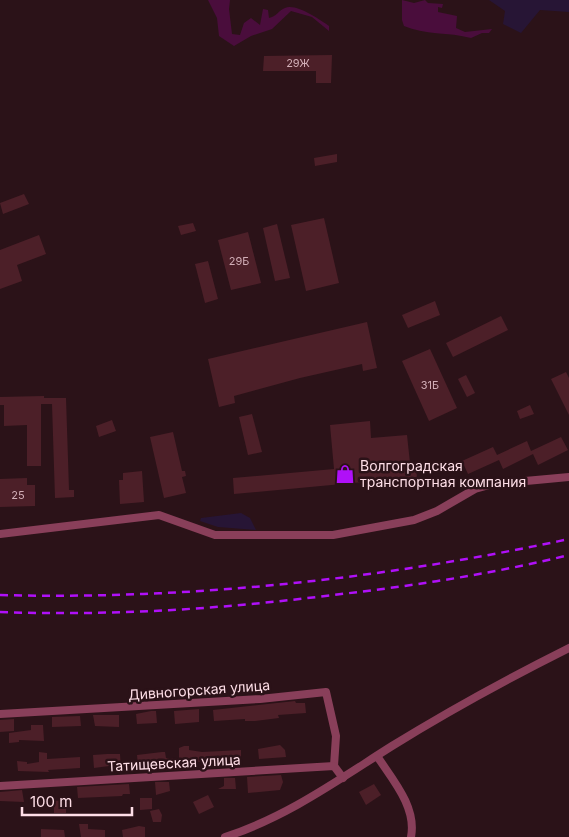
<svg xmlns="http://www.w3.org/2000/svg" width="569" height="837" viewBox="0 0 569 837" font-family="Inter,sans-serif">
	<rect width="100%" height="100%" fill="#2b1218"/>
	<g fill="#271535">
		<path d="M489 0H569V12L540 10 521 33 503 24 505 11Z"/>
		<path d="M241 513 250 518 256 530 218 527 200 521 201 518Z"/>
	</g>
	<g fill="#4a0d3c">
		<path d="M208 0H230L229 9 232 34 240 35 244 23 251 18 260 25 263 9 268 10 269 18C276 17 279 10 285 8 296 3 320 20 329 26V31L312 17 291 11 272 29 251 36 234 46 219 36 217 18Z"/>
		<path d="M402 0 414 3 425 0 428 3 443 4 442 8 438 7V12L457 16 456 28 465 32 492 29 489 33H482L471 38C449 32 424 35 404 26L402 20Z"/>
	</g>
	<g fill="#4c1f28">
		<path d="M332 55 331 83H316V71H263L264 56Z"/>
		<path d="M337 154V162L315 166 314 158Z"/>
		<path d="M24 194 29 204 3 214 0 203Z"/>
		<path d="M324 218 339 283 306 291 291 225Z"/>
		<path d="M193 223 196 231 181 235 178 226Z"/>
		<path d="M277 224 290 278 275 281 263 228Z"/>
		<path d="M248 232 261 283 231 290 218 240Z"/>
		<path d="M39 235 46 254 17 265 22 281 0 289V250Z"/>
		<path d="M208 261 218 299 205 303 195 264Z"/>
		<path d="M435 301 440 315 408 328 402 315Z"/>
		<path d="M501 316 508 330 453 357 446 343Z"/>
		<path d="M367 322 377 368 363 371 362 364 300 378 234 396 235 403 219 407 208 359Z"/>
		<path d="M430 349 457 408 429 421 402 361Z"/>
		<path d="M566 372 569 378V415L551 379Z"/>
		<path d="M466 375 475 393 467 397 458 379Z"/>
		<path d="M44 396V398H66L69 490H74V497L55 498 52 404H41V466H27V425L4 426V405H0V397Z"/>
		<path d="M530 405 534 414 520 419 517 411Z"/>
		<path d="M252 414 262 452 248 455 239 417Z"/>
		<path d="M112 420 116 431 99 437 96 426Z"/>
		<path d="M370 421 371 438 407 435 410 463 415 462 417 477 234 494 233 478 334 469 330 425Z"/>
		<path d="M173 432 182 471H185L186 476 182 477 186 493 164 498 150 437Z"/>
		<path d="M561 437 568 450 538 465 533 454 503 469 499 460 468 474 462 461 493 447 497 455 527 441 531 451Z"/>
		<path d="M142 471 144 502 120 504 119 480H123V473Z"/>
		<path d="M27 478V485H35V506L0 507V479Z"/>
		<path d="M295 701 296 703H305L306 713 278 715 279 718 255 721H245V719L214 721 213 710Z"/>
		<path d="M199 709V722L175 724 174 711Z"/>
		<path d="M151 711H156L157 723 137 724 136 714Z"/>
		<path d="M93 715H119V727L95 726Z"/>
		<path d="M80 716 81 726 52 727V717Z"/>
		<path d="M14 719V731L0 732V720Z"/>
		<path d="M31 725H43L44 741 19 740V742L9 743V733L31 730Z"/>
		<path d="M280 745 285 750 286 757 259 759 258 749Z"/>
		<path d="M184 746H189V750L202 752 241 750V759L171 764 172 768 164 769 162 765 138 766 137 755 162 752H165L166 758 179 759V748Z"/>
		<path d="M39 752 47 753V759L80 757V768L48 770 49 772 18 771 17 761 27 762V764L39 762Z"/>
		<path d="M107 754H120L121 769H109V766L94 768 93 755Z"/>
		<path d="M281 775 283 782 280 790 248 793 247 777Z"/>
		<path d="M224 778H235L236 789H218L224 786Z"/>
		<path d="M155 782H169L170 791 156 795Z"/>
		<path d="M129 784 130 794H123L122 796 78 798 77 787Z"/>
		<path d="M374 784 381 795 366 805 359 792Z"/>
		<path d="M22 790 24 802 0 801V792Z"/>
		<path d="M208 795 214 807 199 814 193 802Z"/>
		<path d="M140 798H152V809L140 810Z"/>
		<path d="M66 800V813H54V801Z"/>
		<path d="M159 809 162 815 161 822H153L150 811Z"/>
		<path d="M79 824H88V829L105 830V837H81Z"/>
		<path d="M139 826 145 827V837H123L122 830Z"/>
		<path d="M41 829 64 830 65 837H41Z"/>
	</g>
	<g fill="none" stroke-linecap="round" stroke-linejoin="round">
		<g stroke="#893f5a" stroke-width="8">
			<path d="M0 534 159 515 215 535H333L414 520 437 511 475 489 493 484 569 477"/>
			<path d="M0 714 260 699 326 692 336 736 334 766"/>
			<path d="M377 756C392 779 417 807 411 837"/>
			<path d="M0 786 334 766 343 778"/>
			<path d="M225 837C287 817 338 780 392 746 450 710 509 678 569 648"/>
		</g>
		<g stroke="#b010f8" stroke-width="2.5" stroke-dasharray="8 6" stroke-linecap="butt">
			<path d="M0 595C191 600 382 579 569 539"/>
			<path d="M0 612C112 616 222 609 333 595 412 586 492 574 569 555"/>
		</g>
	</g>
	<defs>
		<g id="shop-bare" transform="scale(1.5)"><path d="M-5-2.5h2.3a2.7 3.5 0 0 1 5.4 0H5L5.5 6h-11ZM-1.5-2.5h3a1.5 2.3 0 0 0-3 0Z" fill="#b010f8" stroke="#2b1218" stroke-width="2.5" paint-order="stroke"/></g>
	</defs>
	<g fill-rule="evenodd">
		<use href="#shop-bare" x="345" y="474"/>
	</g>
	<g text-anchor="middle" stroke-width="5" stroke-linejoin="round" paint-order="stroke">
		<g font-size="11" fill="#d2aeb7">
			<text x="298" y="67">29Ж</text>
			<text x="239" y="265">29Б</text>
			<text x="430" y="389">31Б</text>
			<text x="18" y="499">25</text>
		</g>
		<g font-size="14" fill="#fedee7" stroke="#2b1218" text-anchor="start">
			<text x="360" y="471">Волгоградская<tspan x="360" dy="16">транспортная компания</tspan></text>
		</g>
		<g font-size="14" fill="#fedee7" stroke="#2b1218">
			<text transform="translate(199 690) rotate(-4)" y="5">Дивногорская улица</text>
			<text transform="translate(174 763) rotate(-3)" y="5">Татищевская улица</text>
		</g>
	</g>
	<path d="M22 807v8h110v-8" fill="none" stroke="#fedee7" stroke-width="2.5"/>
	<text x="30" y="807" font-size="15" fill="#fedee7" stroke="#2b1218" stroke-width="4" paint-order="stroke">100 m</text>
</svg>
